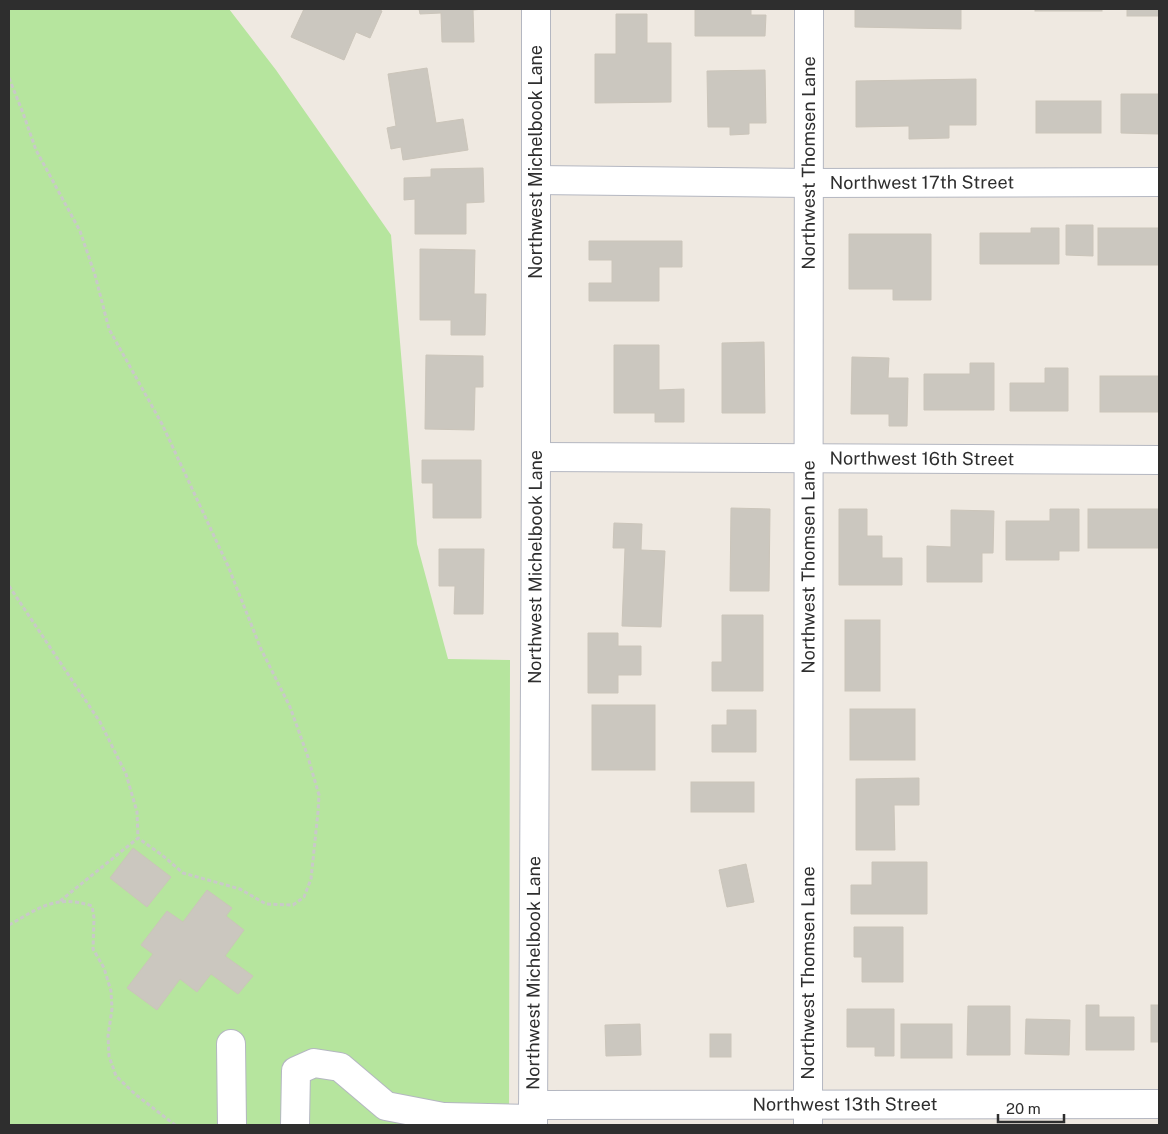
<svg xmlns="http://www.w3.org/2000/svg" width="1168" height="1134" viewBox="0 0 1168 1134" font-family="'Public Sans',sans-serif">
	<rect width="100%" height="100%" fill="#efe9e1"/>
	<path fill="#b6e59e" d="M9 9H229L276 70 391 235 417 544 448 659 510 660 509 1125H9Z"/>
	<g fill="#cbc7bf" stroke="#cbc5ba">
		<path d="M304 9H377L382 11 370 38 356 32 344 60 291 37Z"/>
		<path d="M419 9H484L473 10 474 42H442L441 13 420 14Z"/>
		<path d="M695 9H751V15H766L765 36H695Z"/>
		<path d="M855 9H961V29L855 27Z"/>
		<rect x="1035" y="9" width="67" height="2"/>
		<rect x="1127" y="9" width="32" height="7"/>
		<path d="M616 14H647V43H671V102L595 103V54H616Z"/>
		<path d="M427 68 436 123 463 119 468 150 403 160 401 147 391 149 387 128 396 126 388 74Z"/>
		<path d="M765 70 766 123H749V134L730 135V127H708L707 71Z"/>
		<path d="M976 79V125H949V138L909 139V126L856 127V81Z"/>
		<path d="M1121 94H1159V134L1121 133Z"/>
		<rect x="1036" y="101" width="65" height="32"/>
		<path d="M483 168 484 202 466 203V234H415V199L404 200V178L431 177V169Z"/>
		<path d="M1066 225H1093V256L1066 255Z"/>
		<path d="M1031 228H1059V264H980V233H1031Z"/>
		<rect x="1098" y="228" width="61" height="37"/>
		<path d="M849 234H931V300H893V289H849Z"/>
		<path d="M589 241H682V267H659V301H589V283H612V260H589Z"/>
		<path d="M420 249 475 250 474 294H486L485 335H451V320H420Z"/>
		<path d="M764 342 765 413H722V343Z"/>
		<path d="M614 345H659V390L684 389V422H655V413H614Z"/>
		<path d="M426 355 483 356V387H475L474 430 425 429Z"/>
		<path d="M852 357 889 358 888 378H908L907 426H889V414H851Z"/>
		<path d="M970 363H994V410H924V374H970Z"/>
		<path d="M1045 368H1068V411H1010V383H1045Z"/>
		<rect x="1100" y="376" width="58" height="36"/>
		<path d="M422 460H481V518H433V483H422Z"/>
		<path d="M731 508 770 509 769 591H730Z"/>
		<path d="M839 509H867V536H882V558H902V585H839Z"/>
		<path d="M1050 509H1079V551H1059V560H1006V521H1050Z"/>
		<rect x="1088" y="509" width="71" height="39"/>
		<path d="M951 510 994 511 993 553H982V582H927V546L951 547Z"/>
		<path d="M614 523 642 524 641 550 665 551 661 627 622 626 625 548H613Z"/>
		<path d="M439 549H484L483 614H454L455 586H439Z"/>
		<path d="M722 615H763V691H712V662H722Z"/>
		<rect x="845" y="620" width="35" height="71"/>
		<path d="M588 633H618V646H641V675H618V693H588Z"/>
		<rect x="592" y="705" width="63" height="65"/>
		<rect x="850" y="709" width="65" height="51"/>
		<path d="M727 710H756V752H712V725H727Z"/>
		<path d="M919 778V805H894L895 850H856V779Z"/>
		<rect x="691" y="782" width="63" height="30"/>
		<path d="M133 848 171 877 147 907 110 878Z"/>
		<path d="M872 862H927V914H851V885H872Z"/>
		<path d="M746 864 754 902 727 907 719 870Z"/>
		<path d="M207 890 232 908 226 916 244 930 225 956 253 976 238 994 211 974 197 992 180 979 157 1010 127 988 153 954 141 945 167 911 183 922Z"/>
		<path d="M854 927H903V982H862V957H854Z"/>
		<path d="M1086 1005H1099V1017H1134V1050H1086Z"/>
		<rect x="1151" y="1005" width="8" height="37"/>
		<path d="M968 1006H1010V1055H967Z"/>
		<path d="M847 1009H894V1056H875V1047H847Z"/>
		<path d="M1026 1019 1070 1020 1069 1055 1025 1054Z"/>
		<path d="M640 1024 641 1055 606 1056 605 1025Z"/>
		<rect x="901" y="1024" width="51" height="34"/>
		<rect x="710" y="1034" width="21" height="23"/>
	</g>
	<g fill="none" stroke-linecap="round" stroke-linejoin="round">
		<g stroke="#b4b7c1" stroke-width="30">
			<g id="minor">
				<path id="s1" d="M536 180 808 183 1159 182"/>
				<path id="s2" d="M536 457 1159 460"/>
				<path d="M231 1044 232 1125"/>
				<path id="s3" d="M533 1105 1159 1104"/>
				<path d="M295 1125 296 1071 314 1063 340 1067 386 1106 443 1117"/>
				<path d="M442 1125 443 1117H445L533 1119"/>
				<path id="s4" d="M533 1125 536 457V9"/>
				<path id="s5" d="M808 1125 809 9"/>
			</g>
		</g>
		<g stroke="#c9c9c9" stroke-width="3" stroke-dasharray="4 2.5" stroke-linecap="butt">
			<path d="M9 78 23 113 36 150 80 231 95 275 109 329 162 424 228 566 261 649 290 707 307 754 319 795 318 812 311 879 304 897 293 905 266 904 240 889 183 873 162 855 138 838"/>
			<path d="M9 586 100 722 126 774 137 812 138 838 60 901"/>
			<path d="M9 925C39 908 56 894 92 906L94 918 93 949 104 968 111 991 112 1009 108 1036 109 1056 116 1076 135 1094 175 1125"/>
		</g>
		<use href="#minor" stroke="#fff" stroke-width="28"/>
	</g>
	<g text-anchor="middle" stroke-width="5" stroke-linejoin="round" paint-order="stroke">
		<g font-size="18" fill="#2e2e2e" stroke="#fff">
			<text transform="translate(536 162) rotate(-90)" y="6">Northwest Michelbook Lane</text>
			<text dy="6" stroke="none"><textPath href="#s5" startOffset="962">Northwest Thomsen Lane</textPath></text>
			<text dy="6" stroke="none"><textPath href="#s1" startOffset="386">Northwest 17th Street</textPath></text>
			<text dy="6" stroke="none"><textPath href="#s2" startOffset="386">Northwest 16th Street</textPath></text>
			<text dy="6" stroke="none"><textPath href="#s4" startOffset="558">Northwest Michelbook Lane</textPath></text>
			<text dy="6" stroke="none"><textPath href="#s5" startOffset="558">Northwest Thomsen Lane</textPath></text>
			<text dy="6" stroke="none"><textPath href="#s4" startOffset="152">Northwest Michelbook Lane</textPath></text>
			<text dy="6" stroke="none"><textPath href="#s5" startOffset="152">Northwest Thomsen Lane</textPath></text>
			<text dy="6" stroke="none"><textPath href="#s3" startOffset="312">Northwest 13th Street</textPath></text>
		</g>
	</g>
	<rect width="1168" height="1134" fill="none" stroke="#2e2e2e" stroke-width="20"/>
	<path d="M998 1114v8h66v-8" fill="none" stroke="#2e2e2e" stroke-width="2.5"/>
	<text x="1006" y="1114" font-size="15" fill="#2e2e2e" stroke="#ffffff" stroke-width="4" paint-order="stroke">20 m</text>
</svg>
